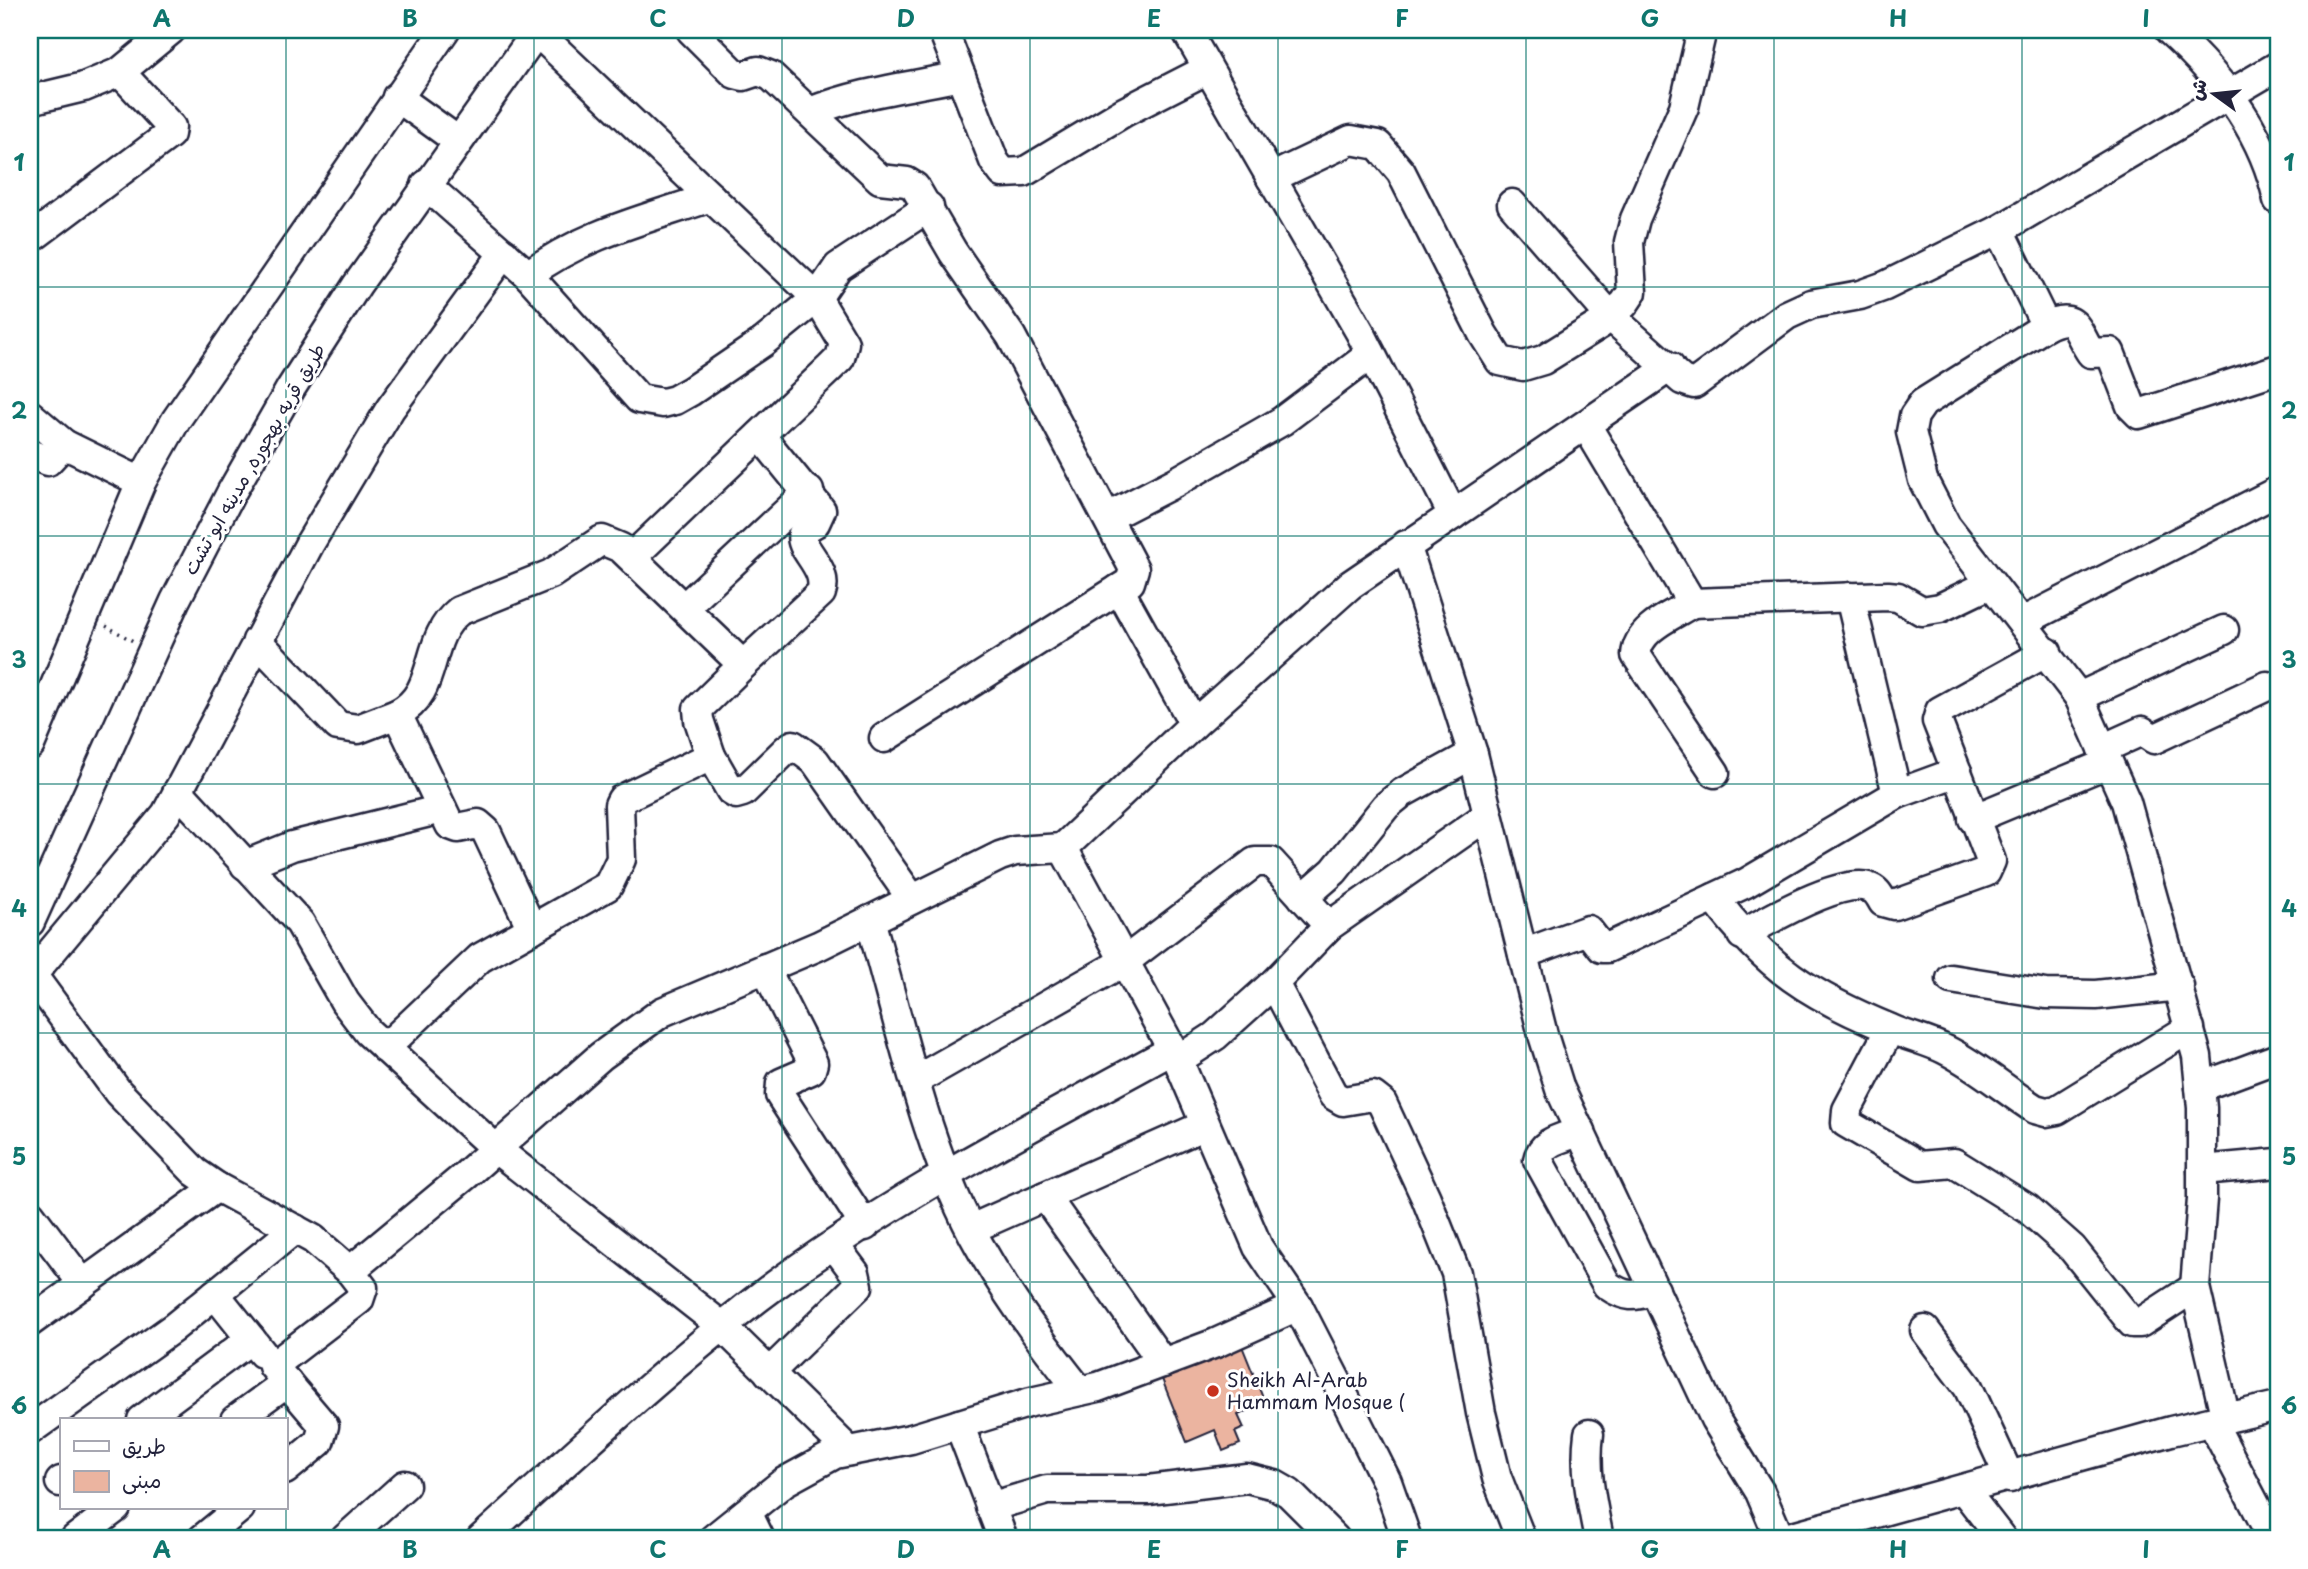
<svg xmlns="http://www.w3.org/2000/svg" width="2308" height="1569" viewBox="0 0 2308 1569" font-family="'Playpen Sans','Playpen Sans Arabic',sans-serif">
	<rect width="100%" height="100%" fill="#fff"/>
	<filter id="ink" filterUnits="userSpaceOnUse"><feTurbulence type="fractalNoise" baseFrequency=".0143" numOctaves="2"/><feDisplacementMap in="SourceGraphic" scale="14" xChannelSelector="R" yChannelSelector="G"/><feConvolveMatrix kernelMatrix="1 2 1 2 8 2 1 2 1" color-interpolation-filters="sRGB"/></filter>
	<g filter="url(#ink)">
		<path fill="#ebb4a0" stroke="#22223b" stroke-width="2" d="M1242 1346 1265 1403 1238 1415 1244 1428 1235 1432 1240 1444 1223 1451 1215 1430 1187 1442 1162 1379Z"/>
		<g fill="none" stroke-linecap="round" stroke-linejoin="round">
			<g stroke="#22223b" stroke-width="33">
				<g id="minor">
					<path d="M691 30 735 74 743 76 758 71 771 76 880 179 907 182 915 187 953 252 1011 336 1134 569 1130 582 884 738"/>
					<path d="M943 30 994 161 1003 173 1024 172 1124 112 1208 69"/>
					<path d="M1186 30 1360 332 1453 515"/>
					<path d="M2169 30C2219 75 2264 132 2278 200"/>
					<path d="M537 32 817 298 844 343 840 358 830 368 632 557"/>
					<path d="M397 97 458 141"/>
					<path d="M30 100 84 87 120 72 171 30"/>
					<path d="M810 112C860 92 908 87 961 76"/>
					<path d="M1271 178 1351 140 1378 145 1401 172 1483 334 1500 361 1523 366 1543 360 1599 325 1624 304 1632 292 1629 242 1635 219 1684 107 1702 30"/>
					<path d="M426 185 528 275 639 399 663 403 675 400 691 391 763 342 817 298 838 267 929 207"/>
					<path d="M1512 204 1611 317 1682 380 1694 384 1787 315 1811 304 1860 295 1885 286 1999 230"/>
					<path d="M30 239 170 134 171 127 120 72"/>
					<path d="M528 275C582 234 647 219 711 197"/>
					<path d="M2046 326C2078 310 2076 332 2091 353L2110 352 2131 406 2139 414 2278 369"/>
					<path d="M30 415 64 444 141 482"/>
					<path d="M1586 425 1692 603 1888 596 1898 597 1922 611 1940 608 1990 584"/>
					<path d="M30 454 48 461 64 444"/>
					<path d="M1108 517 1174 483 1282 421 1371 354"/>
					<path d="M1406 545 1473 754 1543 1035 1560 1089 1715 1419 1760 1492 1780 1539"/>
					<path d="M1119 589 1194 724 1063 848 1178 1060 1258 1247 1298 1306 1339 1386 1387 1482 1407 1539"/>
					<path d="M1692 603C1672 616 1638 628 1636 655L1715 773"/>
					<path d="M684 608 809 491"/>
					<path d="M2022 622 2278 491"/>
					<path d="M257 641 338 726 358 729 397 714 450 825 458 828 478 824 486 831 532 929"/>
					<path d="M743 665 821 593C832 561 779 541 815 523L821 510 760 435"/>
					<path d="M2079 697 2224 630"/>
					<path d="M397 714C440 692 423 640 459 611L551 574 602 540 621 548 743 665 698 709 699 720 711 756"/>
					<path d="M1194 724 1350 585 1670 367"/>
					<path d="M30 745 141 482 176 420 445 30"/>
					<path d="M2102 749 2142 731 2154 739 2267 686"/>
					<path d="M178 791 300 923 345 1002 368 1032 496 1149 723 1327 849 1451"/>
					<path d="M1897 794 1957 772 1937 721 1940 711 2047 652"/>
					<path d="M1973 819 2108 763"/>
					<path d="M245 865 292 846 442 809"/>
					<path d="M1303 898 1334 871 1386 806 1402 793 1473 754"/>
					<path d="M1714 898C1767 968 1810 996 1891 1029 1909 1037 1929 1041 1946 1050 1978 1066 2005 1090 2035 1109L2046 1112 2057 1110 2190 1028"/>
					<path d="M870 920C900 1023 927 1155 980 1247 1009 1299 1043 1345 1080 1391"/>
					<path d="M30 922 175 601 231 493 291 388 357 285 538 30"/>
					<path d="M1742 935C1768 920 1839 879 1868 887 1876 889 1879 895 1883 902L1894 905 1986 872 1991 861 1957 772"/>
					<path d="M1523 954 1588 930 1602 948H1607L1746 883 1897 794 1850 597"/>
					<path d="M765 968 813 1063 811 1070 781 1083 780 1095 865 1226"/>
					<path d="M30 972 118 1092 195 1172 217 1187 313 1239 350 1271 466 1175 601 1056 662 1012 818 946 1000 856 1015 851 1063 848"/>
					<path d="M32 975 166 814 310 543 390 409 504 253"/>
					<path d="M1951 979 2046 994 2096 995 2179 986"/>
					<path d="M1274 983 1333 1095 1343 1101 1373 1096 1382 1103 1426 1198 1456 1273 1481 1413 1497 1478 1521 1539"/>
					<path d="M1890 1029 1847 1110 1846 1123 1920 1166 1954 1163 2028 1209 2072 1248 2132 1323H2140L2195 1287"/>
					<path d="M385 1048 480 958 608 886 621 859 619 805 622 799 711 756 731 791 736 794 743 792 786 750 793 745 815 761 912 899"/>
					<path d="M1178 1060 1215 1036 1274 983 1329 926 1488 815"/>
					<path d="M916 1080 1125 961 1255 862H1271L1329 926"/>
					<path d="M2200 1087 2278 1058"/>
					<path d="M1581 1131C1564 1138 1542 1140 1538 1160L1607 1285C1626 1298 1634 1297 1655 1290"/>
					<path d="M2202 1170 2278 1163"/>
					<path d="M1045 1196 1163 1363"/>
					<path d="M30 1214 83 1284"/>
					<path d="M971 1229 1205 1125"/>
					<path d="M215 1294 262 1353"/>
					<path d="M30 1322 217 1187"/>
					<path d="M1925 1330 1968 1387 2010 1478"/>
					<path d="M769 1373 858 1286 855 1273 834 1245"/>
					<path d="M2226 1419 2195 1287 2202 1199V1108L2197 1056 2126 802 2079 697 1946 525 1923 480 1911 432 1914 416 1923 403 2046 326 1999 230 2278 66"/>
					<path d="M142 1420 251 1339"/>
					<path d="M235 1420 287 1382"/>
					<path d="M2212 1422 2273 1539"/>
					<path d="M959 1424 1003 1539"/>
					<path d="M30 1430 173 1328 295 1229"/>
					<path d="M1589 1434C1584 1471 1592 1503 1599 1539"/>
					<path d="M285 1470 319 1442 324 1426 273 1366 359 1300 363 1288 350 1271"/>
					<path d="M60 1482 61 1481"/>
					<path d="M1964 1490 2002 1539"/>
					<path d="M990 1507 1047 1490H1148L1247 1478 1275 1485 1289 1493 1335 1539"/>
					<path d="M747 1512 760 1539"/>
					<path d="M75 1539 116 1508"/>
					<path d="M202 1539 240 1508"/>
					<path d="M345 1539 405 1485"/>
					<path d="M481 1539C572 1457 661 1373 758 1298 885 1201 1032 1127 1172 1050"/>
					<path d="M713 1539 784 1482 835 1454 911 1439 1031 1402 1098 1387 1216 1343 1298 1306"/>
					<path d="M1782 1539 2171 1431 2278 1406"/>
				</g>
			</g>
			<path stroke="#22223b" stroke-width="3.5" stroke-dasharray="2 5" stroke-linecap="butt" d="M106 626 133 641"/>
			<use href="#minor" stroke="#fff" stroke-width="28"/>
		</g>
	</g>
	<path fill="none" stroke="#0f766e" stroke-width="2" stroke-opacity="0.55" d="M286 30V1539M534 30V1539M782 30V1539M1030 30V1539M1278 30V1539M1526 30V1539M1774 30V1539M2022 30V1539M30 287H2278M30 536H2278M30 784H2278M30 1033H2278M30 1282H2278"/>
	<circle fill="#c8321e" stroke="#fff" stroke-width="2.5" cx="1213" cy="1391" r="7"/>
	<g text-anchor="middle" stroke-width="6" stroke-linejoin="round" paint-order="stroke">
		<g font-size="19" fill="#22223b" stroke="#fff">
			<text transform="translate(254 459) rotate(-60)" y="7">طريق قريه بهجوره, مدينه ابو تشت</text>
		</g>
		<g font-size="19" fill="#22223b" stroke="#fff" text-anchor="start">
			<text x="1227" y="1387">Sheikh Al-Arab<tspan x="1227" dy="22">Hammam Mosque (</tspan></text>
		</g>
	</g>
	<rect width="2308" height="1569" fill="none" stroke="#fff" stroke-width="77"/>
	<rect x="60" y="1418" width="228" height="91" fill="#ffffff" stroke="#a7a7b1" stroke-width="2"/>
	<rect x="74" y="1441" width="35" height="10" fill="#ffffff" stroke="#a7a7b1" stroke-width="2"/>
	<text x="122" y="1454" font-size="21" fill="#22223b">طريق</text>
	<rect x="74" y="1471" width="35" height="21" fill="#ebb4a0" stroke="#a7a7b1" stroke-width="2"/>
	<text x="122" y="1488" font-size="21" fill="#22223b">مبنى</text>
	<g transform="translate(2214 94) rotate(285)" stroke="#ffffff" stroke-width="5" paint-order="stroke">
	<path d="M0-5L12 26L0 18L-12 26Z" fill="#22223b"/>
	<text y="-10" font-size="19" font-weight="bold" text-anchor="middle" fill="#22223b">ش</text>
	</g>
	<rect x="38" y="38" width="2232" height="1492" fill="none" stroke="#0f766e" stroke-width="2.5"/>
	<g font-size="23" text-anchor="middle" font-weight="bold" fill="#0f766e">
		<text x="162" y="27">A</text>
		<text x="410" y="27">B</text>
		<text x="658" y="27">C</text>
		<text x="906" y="27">D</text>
		<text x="1154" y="27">E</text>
		<text x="1402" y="27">F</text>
		<text x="1650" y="27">G</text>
		<text x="1898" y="27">H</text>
		<text x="2146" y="27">I</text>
		<text x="19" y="171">1</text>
		<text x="2289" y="171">1</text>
		<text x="19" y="419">2</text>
		<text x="2289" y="419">2</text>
		<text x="19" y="668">3</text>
		<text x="2289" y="668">3</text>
		<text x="19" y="917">4</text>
		<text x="2289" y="917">4</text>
		<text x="19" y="1165">5</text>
		<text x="2289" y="1165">5</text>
		<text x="19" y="1414">6</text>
		<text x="2289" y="1414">6</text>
		<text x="162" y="1558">A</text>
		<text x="410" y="1558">B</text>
		<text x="658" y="1558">C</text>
		<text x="906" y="1558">D</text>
		<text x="1154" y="1558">E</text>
		<text x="1402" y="1558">F</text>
		<text x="1650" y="1558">G</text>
		<text x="1898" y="1558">H</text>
		<text x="2146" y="1558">I</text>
	</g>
</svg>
